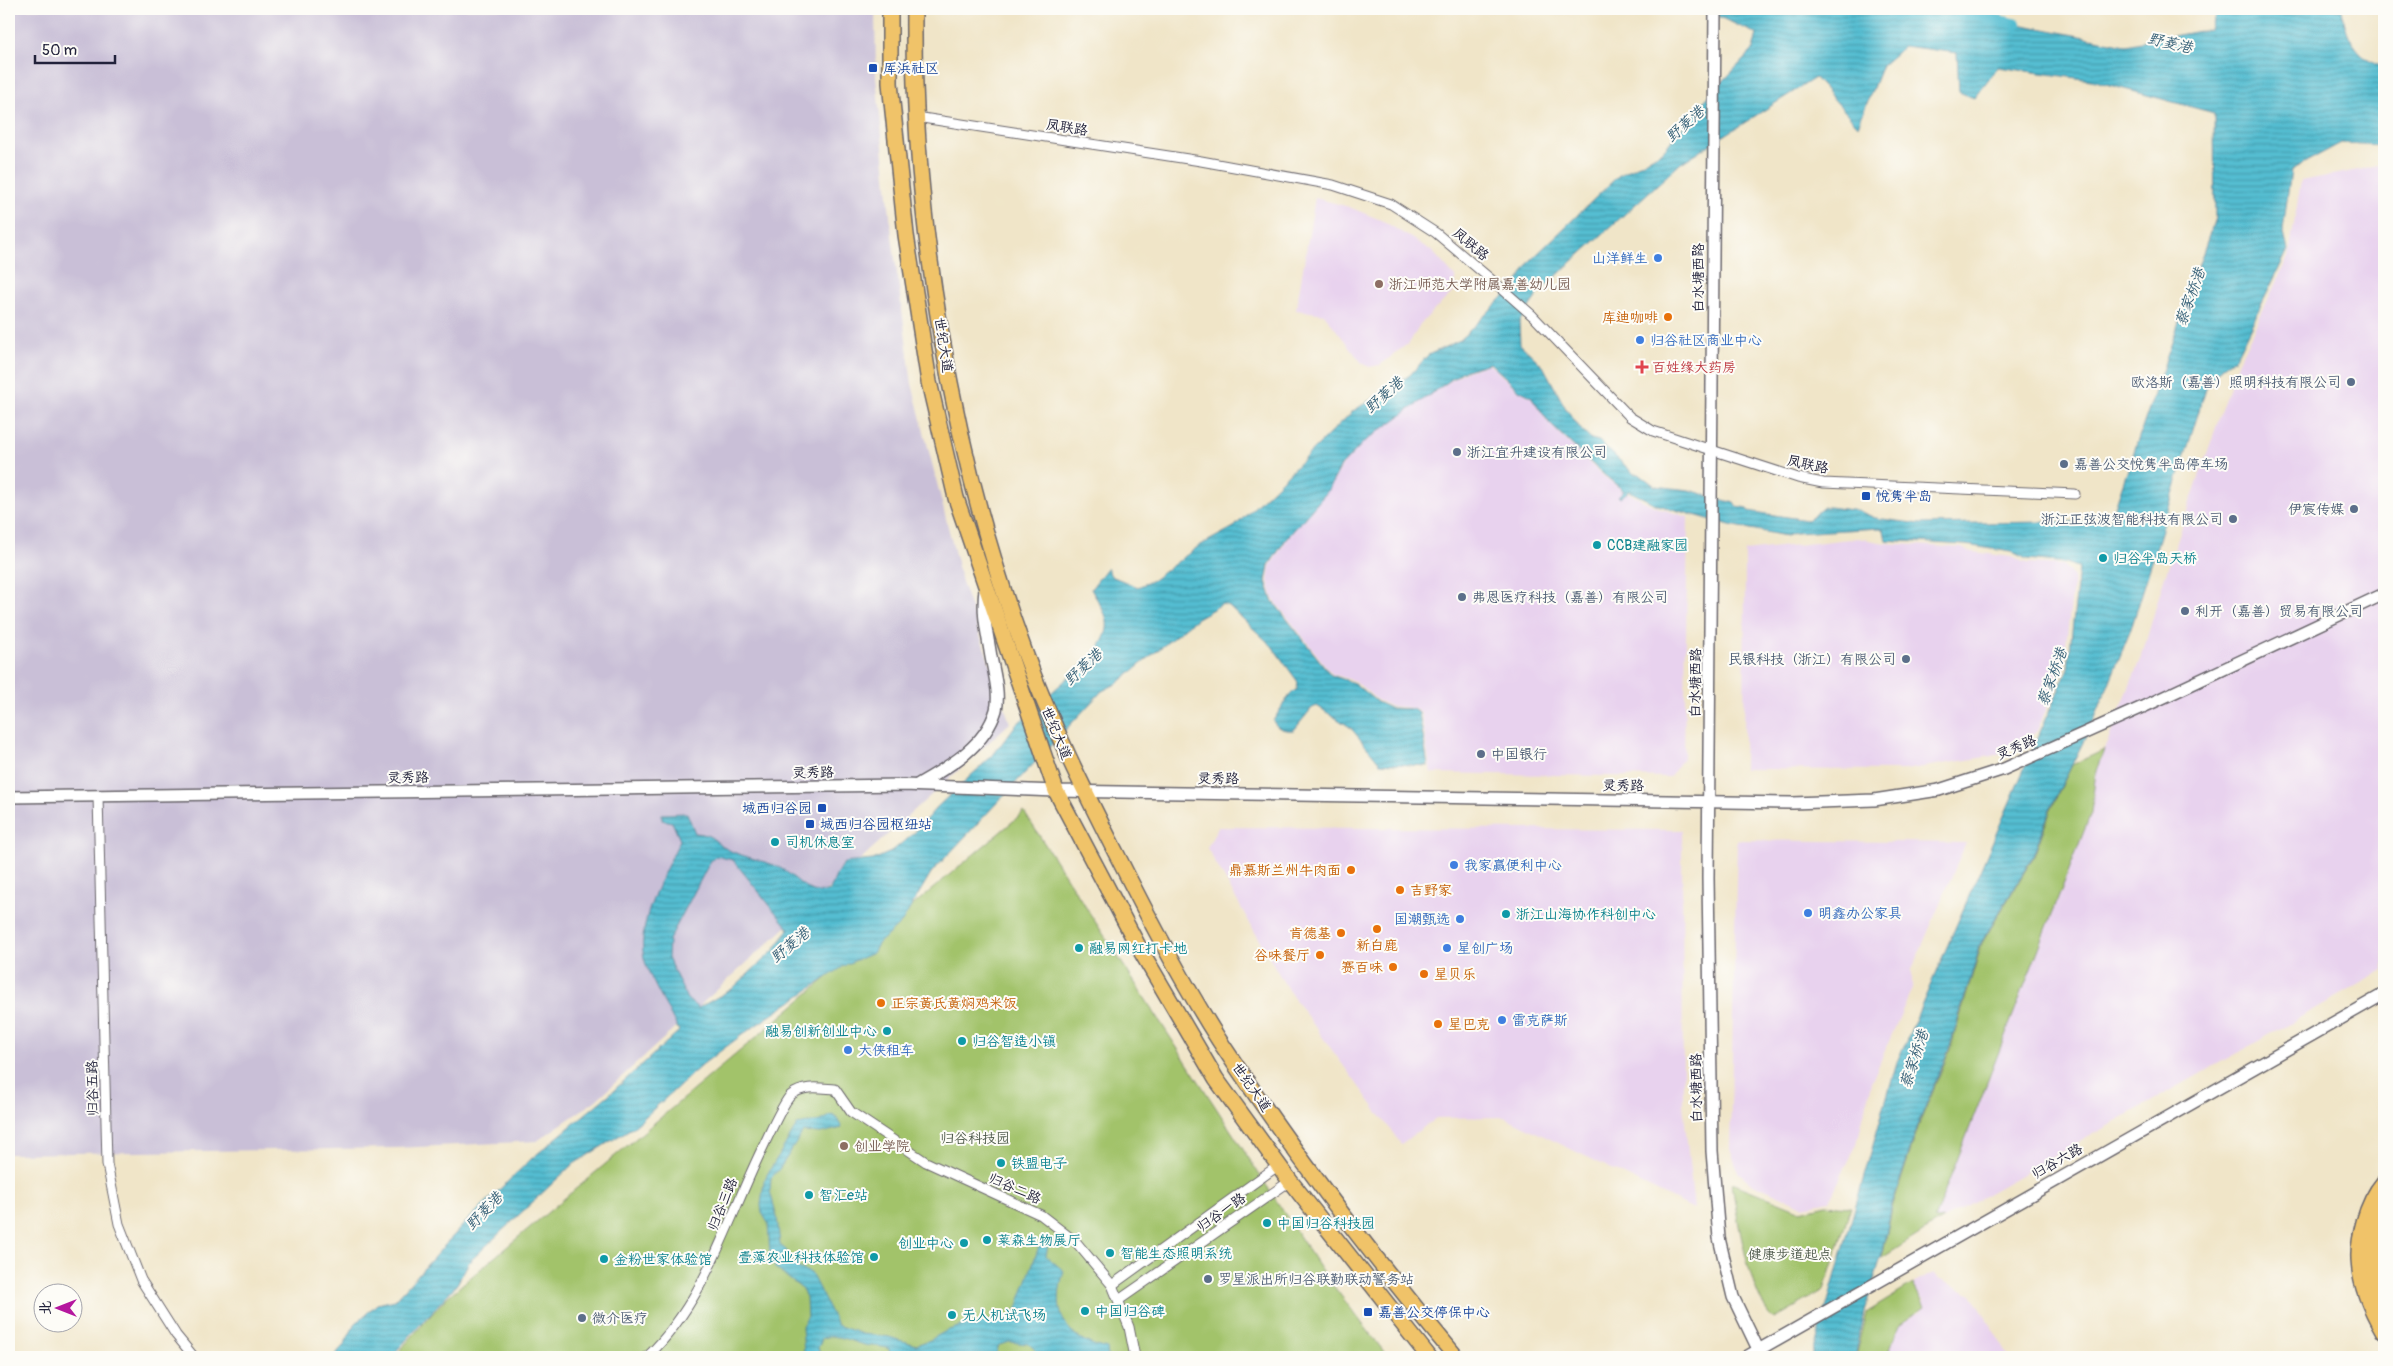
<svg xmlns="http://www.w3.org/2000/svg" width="2393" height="1366" viewBox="0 0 2393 1366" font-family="Pangolin,'LXGW WenKai TC',sans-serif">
	<defs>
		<pattern id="water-rules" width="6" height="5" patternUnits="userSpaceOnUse" patternTransform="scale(1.25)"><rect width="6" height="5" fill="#54bdd1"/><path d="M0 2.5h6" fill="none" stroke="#4599ab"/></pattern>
	</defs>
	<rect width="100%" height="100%" fill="#fdfcf7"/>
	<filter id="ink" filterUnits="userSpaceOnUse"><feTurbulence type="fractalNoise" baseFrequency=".02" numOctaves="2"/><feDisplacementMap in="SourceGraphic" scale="10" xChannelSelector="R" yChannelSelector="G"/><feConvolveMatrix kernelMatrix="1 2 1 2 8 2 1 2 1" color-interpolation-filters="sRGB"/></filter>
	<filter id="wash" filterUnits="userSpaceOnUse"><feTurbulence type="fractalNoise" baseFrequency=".0096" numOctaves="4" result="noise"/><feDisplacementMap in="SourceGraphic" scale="20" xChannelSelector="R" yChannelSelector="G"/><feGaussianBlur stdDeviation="1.12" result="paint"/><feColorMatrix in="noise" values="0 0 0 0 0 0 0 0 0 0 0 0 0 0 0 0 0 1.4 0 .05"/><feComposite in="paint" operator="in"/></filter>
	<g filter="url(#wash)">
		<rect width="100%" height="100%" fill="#f0e5c8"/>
		<g fill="#e8d2ee">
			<path d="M2384 165V970L1943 1219 1934 1220 2091 813 2096 771 2143 652 2163 582 2238 363 2289 255 2301 181Z"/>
			<path d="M1315 198 1349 207 1383 221 1432 251 1455 277 1456 289 1420 324 1410 342 1380 365 1369 367 1361 362 1324 314 1296 310Z"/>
			<path d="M1489 364 1518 390 1531 397 1549 424 1601 474 1622 490 1658 508 1688 517 1684 757 1670 777 1431 773 1421 713 1413 708 1390 706 1377 700 1355 681 1332 674 1273 599 1268 581 1270 566 1287 539 1327 492 1342 466 1364 442 1411 407 1464 372Z"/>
			<path d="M1858 538 1885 543 1962 548 1967 551 2011 557 2026 563 2063 565 2074 577 2063 670 2037 731 2021 746 1992 756 1904 770 1744 769 1745 551Z"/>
			<path d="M1218 827 1682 830 1683 1104 1694 1209 1505 1117 1436 1118 1401 1144 1288 990 1207 848Z"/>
			<path d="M1737 840 1966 843 1912 969V988L1871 1083 1857 1144 1829 1201 1803 1206 1751 1183 1738 1172 1730 1148Z"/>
			<path d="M1933 1273 1940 1280 1972 1294 2009 1357H1887L1899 1325 1922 1311 1924 1302 1913 1284Z"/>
		</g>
		<path fill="#c9bfd7" d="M9 9H875L876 77 892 236 912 384 962 582 1010 723 595 1101 537 1141 397 1148 9 1154Z"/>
		<g fill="#a2c36b" stroke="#627253">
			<path d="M2104 750 2096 771 2091 813 1934 1220 1943 1219 1882 1258 1892 1208 1920 1122 1951 1047 1982 943 2034 856 2052 807 2072 765Z"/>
			<path d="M1024 812 1322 1271 1388 1357H394L446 1298Z"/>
			<path d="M1732 1183 1801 1211 1826 1205 1851 1207 1824 1290 1774 1319C1750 1300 1736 1213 1732 1183Z"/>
			<path d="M1913 1284 1925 1307 1899 1325 1887 1357H1855L1866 1313Z"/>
		</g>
		<g fill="url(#water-rules)" stroke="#3b7086" fill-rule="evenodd">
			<path d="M1661 9H1942L2126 45 2210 29 2218 9H2342C2345 35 2357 59 2384 66V145L2341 143 2291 170 2283 230 2288 250 2235 359C2221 364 2214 376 2206 388L2131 629 2095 718 2051 807 2033 856 1981 943 1950 1046 1919 1122 1891 1208 1883 1251 1864 1312 1854 1357H1812L1897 1062 2068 668 2079 568 2067 563 2027 559 2012 552 1966 545 1886 540 1884 530 1880 528 1794 533 1786 536 1730 525 1658 505 1629 491 1620 498 1618 496 1624 491 1602 473 1550 424 1531 396 1519 390 1490 363 1463 371 1364 442 1341 466 1327 492 1286 539 1269 565 1266 581 1272 600 1331 675 1354 683 1377 702 1390 708 1412 709 1419 713 1428 766 1380 763 1350 727 1317 706 1312 708 1294 730C1285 731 1277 729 1273 721L1290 694 1297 689 1298 682 1272 646 1229 606 1222 604 1197 618 1118 683 1102 691 931 873 902 922 878 944 873 953 847 964 746 1032 703 1064 635 1126 572 1165 469 1262 457 1284 391 1357H333L344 1345 355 1324 377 1304 395 1300 465 1223 530 1160 613 1091 679 1031C669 1010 649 979 644 958 636 923 665 872 680 840L672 822 662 820V814L687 813 695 833C712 834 713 840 725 848 742 858 763 859 780 868 797 877 809 898 829 891 835 881 836 871 844 863L873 860 891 852 915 832 937 807 993 755 1015 726 1095 653C1116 624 1107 617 1091 589L1107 568 1111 576 1138 587 1153 580 1199 546 1234 527 1353 411 1410 375 1428 355 1458 341 1466 334 1517 283 1530 261 1618 176 1663 151 1705 100 1753 50 1757 34 1706 11 1667 12ZM1904 46 1957 53 1959 92 1974 98 1998 67 2091 80 2214 113 2215 218 2110 521 1920 524 1875 518 1859 511 1829 507H1824L1807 520 1748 511 1747 508 1736 506 1734 503 1689 490 1655 486 1639 474H1634L1599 441 1591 439 1582 431 1565 407 1543 366 1520 344 1519 322 1541 290 1681 163 1815 78 1858 126 1882 65ZM716 856 733 860 789 929 774 950 732 989 698 1008 687 999 668 958 669 940 710 862Z"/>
			<path d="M832 1115 836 1117 842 1128 821 1133 803 1132 780 1168 771 1178 770 1191 777 1217 780 1245 786 1250 796 1267 811 1273 837 1325 862 1334 889 1337 916 1345 930 1340 946 1331 964 1325 1007 1318 1016 1311 1042 1238 1049 1239 1046 1256 1064 1271C1051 1313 1064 1339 1107 1349L1108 1357H1043L1041 1352H1037L1029 1344 1010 1342 999 1345 995 1357H947L945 1355 891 1357 889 1349C880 1345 874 1347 865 1345 850 1342 839 1333 822 1338L818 1348 821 1357H807L804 1352 802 1327 807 1318 806 1297 801 1288 775 1268 770 1255 768 1223 762 1213 761 1205 764 1181 768 1173 797 1125 821 1121Z"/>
		</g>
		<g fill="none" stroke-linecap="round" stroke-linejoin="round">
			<path stroke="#54bdd1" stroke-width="11" d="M1949 9 2016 24"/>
		</g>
	</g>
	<g filter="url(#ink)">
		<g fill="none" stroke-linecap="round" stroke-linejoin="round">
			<g stroke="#6a666c" stroke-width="11">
				<g id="minor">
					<path d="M916 117 1201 161 1333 185 1391 204 1436 233 1500 287 1533 316 1630 417 1653 431 1798 478 1823 483 2075 494"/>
					<path d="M98 796 107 1164 119 1224 141 1280 176 1335 194 1357"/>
					<path d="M1112 1285 1279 1165"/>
					<path d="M1119 1300 1290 1181"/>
					<path d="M647 1357C706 1300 727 1221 762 1149 768 1137 783 1102 791 1095 804 1085 819 1088 835 1089L851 1112 926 1162 1041 1215 1076 1242 1112 1285 1129 1327 1135 1357"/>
				</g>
			</g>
			<g stroke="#6a666c" stroke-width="14">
				<g id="tertiary">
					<path d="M1715 9 1708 878 1712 1151 1719 1238 1733 1297 1758 1349"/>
					<path d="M917 785C948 767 985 747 996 710 1000 694 994 673 991 657 987 631 982 616 985 589"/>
					<path d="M9 797 904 785 1056 791 1793 803 1874 800 1939 790 2004 769 2145 706 2384 594"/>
					<path d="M1746 1357 2384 994"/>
				</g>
			</g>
			<g stroke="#6a666c" stroke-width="18">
				<g id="primary">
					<path d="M890 9V83L906 235 929 382 956 498 1056 791 1138 946 1216 1079 1290 1181 1429 1357"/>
					<path d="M914 9C912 221 952 454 1025 653 1051 724 1084 790 1118 857 1149 919 1182 982 1219 1040 1291 1150 1372 1256 1456 1357"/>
				</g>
			</g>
			<g stroke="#6a666c" stroke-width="19">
				<g id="motorway">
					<path d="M2384 1183C2367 1203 2357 1240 2360 1266 2362 1288 2373 1312 2384 1331"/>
					<path d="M2384 1205C2372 1242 2369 1264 2384 1301"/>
				</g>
			</g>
			<use href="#minor" stroke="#fff" stroke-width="9"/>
			<use href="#tertiary" stroke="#fff" stroke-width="11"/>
			<use href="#primary" stroke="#f0c369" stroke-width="15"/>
			<use href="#motorway" stroke="#f0c369" stroke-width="16"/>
		</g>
	</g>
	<g fill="#1a4fb4" stroke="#fdfcf7" stroke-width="2">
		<rect x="868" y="63" width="10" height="10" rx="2.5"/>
		<rect x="1861" y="491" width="10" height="10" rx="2.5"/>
		<rect x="817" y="803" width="10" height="10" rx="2.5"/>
		<rect x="805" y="819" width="10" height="10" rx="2.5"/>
		<rect x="1363" y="1307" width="10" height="10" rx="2.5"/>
	</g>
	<g fill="#3f7fe0" stroke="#fdfcf7" stroke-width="2">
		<circle cx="1658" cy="258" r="5"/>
		<circle cx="1640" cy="340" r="5"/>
		<circle cx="1454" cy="865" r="5"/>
		<circle cx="1808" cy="913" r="5"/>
		<circle cx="1460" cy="919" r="5"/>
		<circle cx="1447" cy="948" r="5"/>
		<circle cx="1502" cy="1020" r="5"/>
		<circle cx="848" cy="1050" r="5"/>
	</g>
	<g fill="#8d6e63" stroke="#fdfcf7" stroke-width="2">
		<circle cx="1379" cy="284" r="5"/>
		<circle cx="844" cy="1146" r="5"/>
	</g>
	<g fill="#e8710a" stroke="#fdfcf7" stroke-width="2">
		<circle cx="1668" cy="317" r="5"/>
		<circle cx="1351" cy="870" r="5"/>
		<circle cx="1400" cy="890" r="5"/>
		<circle cx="1377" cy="929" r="5"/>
		<circle cx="1341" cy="933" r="5"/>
		<circle cx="1320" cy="955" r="5"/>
		<circle cx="1393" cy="967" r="5"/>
		<circle cx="1424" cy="974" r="5"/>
		<circle cx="881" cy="1003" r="5"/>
		<circle cx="1438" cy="1024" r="5"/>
	</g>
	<path fill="#e0444e" stroke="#fdfcf7" stroke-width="2" d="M1639.5 359.5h5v5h5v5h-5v5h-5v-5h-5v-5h5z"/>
	<g fill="#5c6f8a" stroke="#fdfcf7" stroke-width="2">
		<circle cx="2351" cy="382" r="5"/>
		<circle cx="1457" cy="452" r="5"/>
		<circle cx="2064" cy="464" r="5"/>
		<circle cx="2354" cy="509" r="5"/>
		<circle cx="2233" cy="519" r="5"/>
		<circle cx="1462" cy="597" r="5"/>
		<circle cx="2185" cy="611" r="5"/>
		<circle cx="1906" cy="659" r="5"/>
		<circle cx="1481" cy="754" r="5"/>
		<circle cx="1208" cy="1279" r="5"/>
		<circle cx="582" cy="1318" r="5"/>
	</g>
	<g fill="#0f9aa8" stroke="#fdfcf7" stroke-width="2">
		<circle cx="1597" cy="545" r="5"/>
		<circle cx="2103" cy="558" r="5"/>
		<circle cx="775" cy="842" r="5"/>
		<circle cx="1506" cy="914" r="5"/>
		<circle cx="1079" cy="948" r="5"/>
		<circle cx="887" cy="1031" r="5"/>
		<circle cx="962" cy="1041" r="5"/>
		<circle cx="1001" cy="1163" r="5"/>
		<circle cx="809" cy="1195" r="5"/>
		<circle cx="1267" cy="1223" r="5"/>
		<circle cx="987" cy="1240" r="5"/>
		<circle cx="964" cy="1243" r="5"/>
		<circle cx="1110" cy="1253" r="5"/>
		<circle cx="874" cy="1257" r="5"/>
		<circle cx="604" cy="1259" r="5"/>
		<circle cx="1085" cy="1311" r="5"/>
		<circle cx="952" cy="1315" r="5"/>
	</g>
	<g text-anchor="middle" stroke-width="4" stroke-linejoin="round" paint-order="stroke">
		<g font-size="14" fill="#164399" stroke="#fdfcf7" text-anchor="start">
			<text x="883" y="73">厍浜社区</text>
			<text x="1876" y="501">悦隽半岛</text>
			<text x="812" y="813" text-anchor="end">城西归谷园</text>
			<text x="820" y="829">城西归谷园枢纽站</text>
			<text x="1378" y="1317">嘉善公交停保中心</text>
		</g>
		<g font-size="14" fill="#22223b" stroke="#fdfcf7">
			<text transform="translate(1067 127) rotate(9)" y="5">凤联路</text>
			<text transform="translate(1471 244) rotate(40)" y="5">凤联路</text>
			<text transform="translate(1698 278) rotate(-90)" y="5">白水塘西路</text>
			<text transform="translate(944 345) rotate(81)" y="5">世纪大道</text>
			<text transform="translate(1808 464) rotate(12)" y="5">凤联路</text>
			<text transform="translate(1695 683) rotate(-89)" y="5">白水塘西路</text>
			<text transform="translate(1057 733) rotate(67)" y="5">世纪大道</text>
			<text transform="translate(2016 747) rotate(-23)" y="5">灵秀路</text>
			<text transform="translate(813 772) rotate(-1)" y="5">灵秀路</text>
			<text transform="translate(408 777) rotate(-1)" y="5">灵秀路</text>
			<text transform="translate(1218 778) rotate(1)" y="5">灵秀路</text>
			<text transform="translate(1623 785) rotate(1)" y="5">灵秀路</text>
			<text transform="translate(1252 1087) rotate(55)" y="5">世纪大道</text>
			<text transform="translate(92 1088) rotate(-91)" y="5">归谷五路</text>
			<text transform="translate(1696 1088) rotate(-91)" y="5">白水塘西路</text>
			<text transform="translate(2057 1161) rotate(-30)" y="5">归谷六路</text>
			<text transform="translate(1015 1188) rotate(24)" y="5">归谷二路</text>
			<text transform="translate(722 1204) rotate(-68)" y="5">归谷三路</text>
			<text transform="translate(1221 1212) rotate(-35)" y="5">归谷一路</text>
		</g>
		<g font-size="14" fill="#366cbe" stroke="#fdfcf7" text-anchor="start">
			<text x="1648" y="263" text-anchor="end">山洋鲜生</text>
			<text x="1650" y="345">归谷社区商业中心</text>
			<text x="1464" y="870">我家赢便利中心</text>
			<text x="1818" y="918">明鑫办公家具</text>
			<text x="1450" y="924" text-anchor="end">国潮甄选</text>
			<text x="1457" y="953">星创广场</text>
			<text x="1512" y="1025">雷克萨斯</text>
			<text x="858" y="1055">大侠租车</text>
		</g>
		<g font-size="14" fill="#785e54" stroke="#fdfcf7" text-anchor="start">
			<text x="1389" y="289">浙江师范大学附属嘉善幼儿园</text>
			<text x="854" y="1151">创业学院</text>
		</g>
		<g font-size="14" fill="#c56008" stroke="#fdfcf7" text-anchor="end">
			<text x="1658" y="322">库迪咖啡</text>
			<text x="1341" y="875">鼎慕斯兰州牛肉面</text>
			<text x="1410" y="895" text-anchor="start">吉野家</text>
			<text x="1331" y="938">肯德基</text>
			<text x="1377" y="950" text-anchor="middle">新白鹿</text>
			<text x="1310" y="960">谷味餐厅</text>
			<text x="1383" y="972">赛百味</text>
			<text x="1434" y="979" text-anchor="start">星贝乐</text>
			<text x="891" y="1008" text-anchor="start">正宗黄氏黄焖鸡米饭</text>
			<text x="1448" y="1029" text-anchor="start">星巴克</text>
		</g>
		<g font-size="14" fill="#be3a42" stroke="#fdfcf7" text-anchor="start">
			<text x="1652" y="372">百姓缘大药房</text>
		</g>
		<g font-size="14" fill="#4e5e75" stroke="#fdfcf7" text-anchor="start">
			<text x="2341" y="387" text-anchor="end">欧洛斯（嘉善）照明科技有限公司</text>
			<text x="1467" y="457">浙江宜升建设有限公司</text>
			<text x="2074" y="469">嘉善公交悦隽半岛停车场</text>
			<text x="2344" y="514" text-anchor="end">伊宸传媒</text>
			<text x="2223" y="524" text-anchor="end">浙江正弦波智能科技有限公司</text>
			<text x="1472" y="602">弗恩医疗科技（嘉善）有限公司</text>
			<text x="2195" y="616">利开（嘉善）贸易有限公司</text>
			<text x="1896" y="664" text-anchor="end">民银科技（浙江）有限公司</text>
			<text x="1491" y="759">中国银行</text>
			<text x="1218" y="1284">罗星派出所归谷联勤联动警务站</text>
			<text x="592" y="1323">微介医疗</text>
		</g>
		<g font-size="14" fill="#0d838f" stroke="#fdfcf7" text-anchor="start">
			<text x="1607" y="550">CCB建融家园</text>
			<text x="2113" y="563">归谷半岛天桥</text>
			<text x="785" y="847">司机休息室</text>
			<text x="1516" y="919">浙江山海协作科创中心</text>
			<text x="1089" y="953">融易网红打卡地</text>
			<text x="877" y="1036" text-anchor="end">融易创新创业中心</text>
			<text x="972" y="1046">归谷智造小镇</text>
			<text x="1011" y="1168">铁盟电子</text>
			<text x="819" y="1200">智汇e站</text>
			<text x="1277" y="1228">中国归谷科技园</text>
			<text x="997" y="1245">莱森生物展厅</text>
			<text x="954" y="1248" text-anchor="end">创业中心</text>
			<text x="1120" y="1258">智能生态照明系统</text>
			<text x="864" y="1262" text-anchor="end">壹藻农业科技体验馆</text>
			<text x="614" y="1264">金粉世家体验馆</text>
			<text x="1095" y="1316">中国归谷碑</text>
			<text x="962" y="1320">无人机试飞场</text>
		</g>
		<g font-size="14" fill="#4f5a4c" stroke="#fdfcf7">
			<text x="975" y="1143">归谷科技园</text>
			<text x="1790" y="1259">健康步道起点</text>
		</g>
		<g font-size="15" font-style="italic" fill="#366077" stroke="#fdfcf7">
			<text transform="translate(2170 43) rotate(13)" y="5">野菱港</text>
			<text transform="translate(1685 124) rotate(-42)" y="5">野菱港</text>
			<text transform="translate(2190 297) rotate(-70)" y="5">蔡家桥港</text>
			<text transform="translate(1384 395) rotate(-42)" y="5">野菱港</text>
			<text transform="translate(1083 667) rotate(-43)" y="5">野菱港</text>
			<text transform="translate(2052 677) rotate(-70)" y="5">蔡家桥港</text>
			<text transform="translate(790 945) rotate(-40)" y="5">野菱港</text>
			<text transform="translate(1914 1059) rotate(-72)" y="5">蔡家桥港</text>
			<text transform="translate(484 1211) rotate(-46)" y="5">野菱港</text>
		</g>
	</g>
	<rect width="2393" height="1366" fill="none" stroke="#fdfcf7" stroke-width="30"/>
	<g transform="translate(58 1308) rotate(270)"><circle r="24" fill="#fdfcf7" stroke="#a5a5ac"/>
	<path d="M0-4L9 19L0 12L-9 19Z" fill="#b5179e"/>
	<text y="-8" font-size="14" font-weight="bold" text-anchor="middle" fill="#22223b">北</text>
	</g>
	<path d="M35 55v8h80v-8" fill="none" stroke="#22223b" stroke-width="2.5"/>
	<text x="42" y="55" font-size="15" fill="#22223b" stroke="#fdfcf7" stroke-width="4" paint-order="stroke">50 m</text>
</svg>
